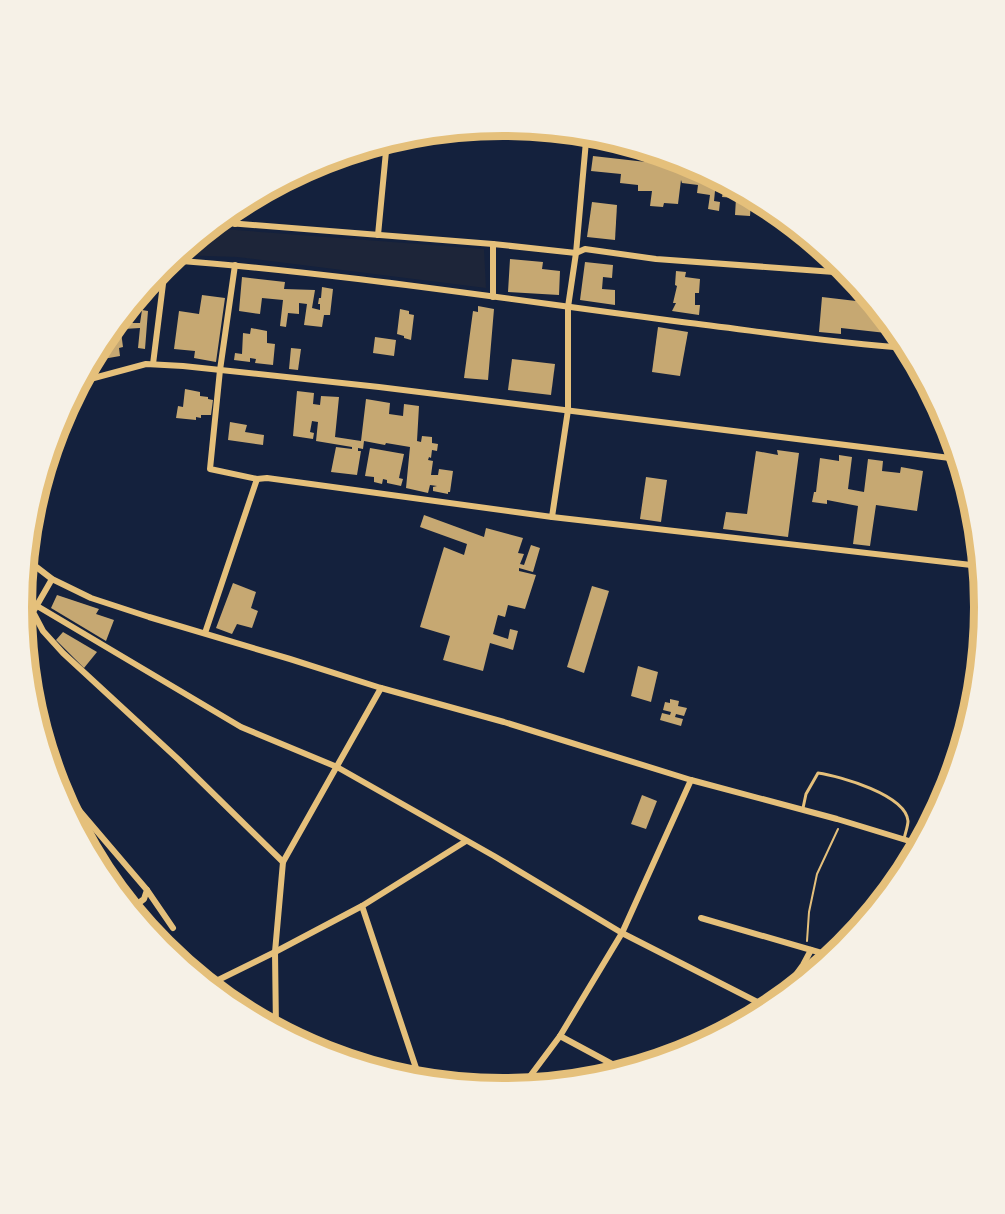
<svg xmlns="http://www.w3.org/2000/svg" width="1005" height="1214" viewBox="0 0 1005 1214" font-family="'Golos Text',sans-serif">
	<rect width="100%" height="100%" fill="#14213d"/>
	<path fill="#1d2539" d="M209 228 484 249 486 288 237 257 177 255Z"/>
	<g fill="#c6a872">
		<path d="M593 156 699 168 763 203 751 202 750 216 735 215 736 198 722 197 723 192 715 191 714 201 720 202 719 211 708 209 710 195 697 193 698 185 682 183 681 180 678 204 664 203 663 207 650 206 652 191H638V185L620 183 621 174 591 171Z"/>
		<path d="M592 202 617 205 615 240 587 237Z"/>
		<path d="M764 204 770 207 789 223 775 221 776 217 764 215Z"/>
		<path d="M510 259 543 262 542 269 560 271 559 295 508 292Z"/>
		<path d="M585 262 613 265 612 278 603 277 602 289 615 290V305L580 300Z"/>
		<path d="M676 271 686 272 685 277 700 279 699 293H695V305H700L699 315 672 311 676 303H673L677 286 675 285Z"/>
		<path d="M242 277 285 282 284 289 315 290 312 308 320 310V304H318L319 298H321L322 287 333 289 330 315H324L322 327 304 325 307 304 299 303V314L288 313 286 327 280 326 283 300 262 298 260 314 239 311Z"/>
		<path d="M202 295 225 298 216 362 194 358 195 351 174 349 179 311 199 314Z"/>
		<path d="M822 297 873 303 895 330V334L841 328V334L819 332Z"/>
		<path d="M478 306 494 309 488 380 464 378 473 311 478 312Z"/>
		<path d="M400 309 409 311V314L414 315 411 340 404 338V336L397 334Z"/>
		<path d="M142 310 148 311 145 349 138 348 140 328 124 329 121 332 123 347 119 348 120 356 103 359 102 354 94 355 102 339 117 322V323H140Z"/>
		<path d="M658 327 688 332 680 376 652 372Z"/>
		<path d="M251 328 267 331V343L275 344 273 365 255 363 256 359 250 358V362L234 360 235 353 242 354 243 333 250 334Z"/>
		<path d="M375 337 396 340 394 356 373 353Z"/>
		<path d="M291 348 301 349 298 370 289 369Z"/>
		<path d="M512 359 555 364 551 395 508 390Z"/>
		<path d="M185 389 200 392V396L208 397V399L213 400 211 415H201V418L196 417V420L176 418 178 406 183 407Z"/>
		<path d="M297 391 314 393 313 404 320 405 321 396 339 397 335 437 361 441 366 399 390 403 389 414 403 416 404 404 419 406 417 441 421 442 422 436 432 437V443L438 444 437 451 432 450 431 458 429 457 428 460 433 461 431 475H438L439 469 453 471 450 492H448V494L433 491V487L437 486 430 485 428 493 406 488 410 447 386 443 385 445 364 441 363 449 358 448V451H361L357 475 331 472 336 447 352 449V447L316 441 318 422 312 421 310 432 314 433 313 439 293 436Z"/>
		<path d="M230 422 247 425 245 432 264 435 263 445 228 440Z"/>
		<path d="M370 448 404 454 399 478 403 479 401 486 387 483V480L383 479 382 484 374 482V477L365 476Z"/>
		<path d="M777 450 799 453 788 537 723 529 726 512 747 514 756 451 778 455Z"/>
		<path d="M839 455 852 457 848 489 864 492 868 459 883 461 882 471 900 473 901 467 923 471 917 511 876 505 870 546 853 544 858 506 827 500V504L812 502 814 492H816L820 458 839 461Z"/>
		<path d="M646 477 667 480 661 522 640 519Z"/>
		<path d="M424 515 484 537 486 528 523 538 518 553 524 554 520 564 524 565 531 545 540 548 533 572 519 568V571L536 575 525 609 508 605 505 617 498 615 493 634 508 639 510 629 518 631 513 650 490 643 483 671 443 660 450 636 420 627 444 547 464 555 467 544 420 527Z"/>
		<path d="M233 583 256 592 251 608 258 611 252 628 237 624 232 634 216 628Z"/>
		<path d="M592 586 609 591 584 673 567 667Z"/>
		<path d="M57 595 99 609 96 614 114 620 106 641 51 608Z"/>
		<path d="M63 632 97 652 84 668 56 640Z"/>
		<path d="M638 666 658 672 651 702 631 696Z"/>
		<path d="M670 699 679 701 678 706 687 708 684 716 676 714 675 717 683 719 681 726 660 720 662 713 670 715 671 712 663 710 665 702 670 703Z"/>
		<path d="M642 795 657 801 646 829 631 824Z"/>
	</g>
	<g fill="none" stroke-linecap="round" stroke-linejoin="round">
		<path stroke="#e5c07b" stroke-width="2" d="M807 941 809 912 817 874 838 829"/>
		<path stroke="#e5c07b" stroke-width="3" d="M803 808 806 794 818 773C840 776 906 795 908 821 908 826 905 834 904 839"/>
		<g stroke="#e5c07b" stroke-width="6">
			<path d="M461 130 629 145"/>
			<path d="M216 222 493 244 576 253 585 249 656 259 848 273"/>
			<path d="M235 224 238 205"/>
			<path d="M378 235 387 141"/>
			<path d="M170 260C341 273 512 300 682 322 757 331 832 343 907 348"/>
			<path d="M235 265 220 370 210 469 257 479 267 478 552 517 980 566"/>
			<path d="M493 297V244"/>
			<path d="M153 364 163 284 157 273"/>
			<path d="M79 382 146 364 183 366 379 387 958 459"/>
			<path d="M552 517 568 410V307L576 253 586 141 590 134"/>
			<path d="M26 559 52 579 91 598 149 617 290 659 381 688 504 722 691 780 837 819 919 844"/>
			<path d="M52 579 33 612 43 631 63 653 179 760 283 862"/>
			<path d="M22 597 241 727 337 767 494 856 622 933 769 1008"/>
			<path d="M205 633 257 479"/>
			<path d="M55 782 147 890 144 899 131 909"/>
			<path d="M147 890 173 928"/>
			<path d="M362 906 420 1080"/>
			<path d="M701 918 832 956"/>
			<path d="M208 985 275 952 362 906 466 841"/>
			<path d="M776 1002 803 965 811 950"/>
			<path d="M276 1029 275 952 283 862 381 688"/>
			<path d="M560 1036 625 1071"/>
			<path d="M522 1087 560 1036 622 933 691 780"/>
		</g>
	</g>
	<path d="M0 0H1005V1214H0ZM32 607a471 471 0 1 1 942 0a471 471 0 1 1-942 0Z" fill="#f6f1e7" fill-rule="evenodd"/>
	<path fill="none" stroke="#e5c07b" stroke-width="8" d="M32 607a471 471 0 1 1 942 0a471 471 0 1 1-942 0Z"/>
</svg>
